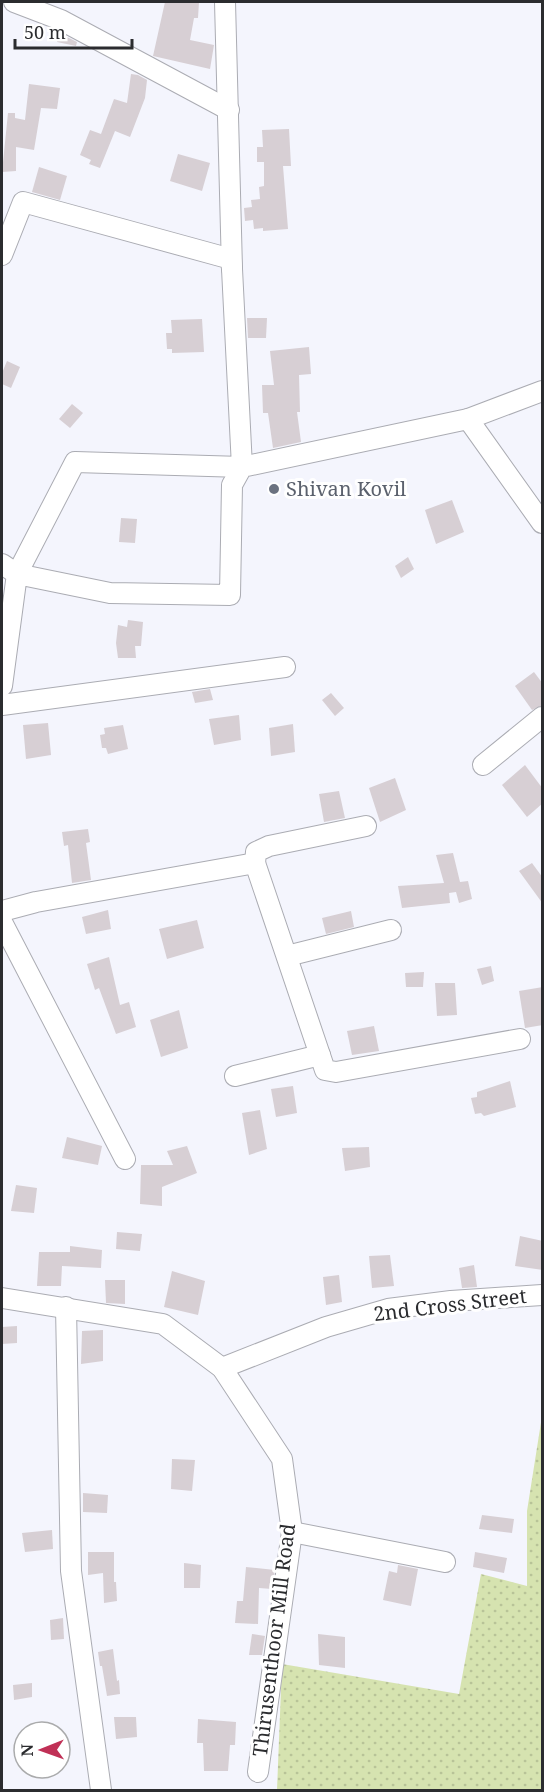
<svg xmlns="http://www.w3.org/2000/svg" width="544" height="1792" viewBox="0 0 544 1792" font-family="'Noto Serif',serif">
	<defs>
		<pattern id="grass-dots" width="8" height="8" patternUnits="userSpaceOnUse" patternTransform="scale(1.5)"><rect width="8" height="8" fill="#d6e3b0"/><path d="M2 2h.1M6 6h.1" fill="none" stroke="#b8c398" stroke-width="1.8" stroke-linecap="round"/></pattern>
	</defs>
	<rect width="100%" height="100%" fill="#f4f5fd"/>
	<path fill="url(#grass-dots)" d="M542 1416V1790H277L282 1664 459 1694 481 1574 527 1586V1511Z"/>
	<g fill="#d7cfd4">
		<path d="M165 2H199L198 18H194L190 40 214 45 210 69 153 56Z"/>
		<path d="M59 33 77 42 76 46 57 42Z"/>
		<path d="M131 74 138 75 147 80 145 98 130 137 115 131 100 168 89 164 91 160 80 155 90 130 101 134 114 99 127 103Z"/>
		<path d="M29 84 60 88 57 109 41 108 34 150 16 147V171L2 172 8 113H15V118L25 120Z"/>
		<path d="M289 129 291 166H283L288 229 263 231V228L254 229 253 220 245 221 244 208 252 207 251 200 260 199 259 187 264 186V162H257V147H263L262 130Z"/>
		<path d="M178 154 210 163 202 191 170 181Z"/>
		<path d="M39 167 67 176 60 200 32 192Z"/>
		<path d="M247 318H267L266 338H248Z"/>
		<path d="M202 319 204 352 172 353V349H167L166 333H172L171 320Z"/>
		<path d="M309 347 311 374 299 375 300 412H297L301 442 273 448 268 413H263L262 385H274L270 351Z"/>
		<path d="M7 361 20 367 11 388 2 384V373Z"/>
		<path d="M72 404 83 413 70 428 59 419Z"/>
		<path d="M452 500 464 532 436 544 425 510Z"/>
		<path d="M121 518 137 519 135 543 119 542Z"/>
		<path d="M408 557 414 569 401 578 395 566Z"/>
		<path d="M128 620 143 622 141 646H135L136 658H118L116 643 118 625 127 627Z"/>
		<path d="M534 672 543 684V705L532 710 515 686Z"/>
		<path d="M210 689 213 700 195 703 192 692Z"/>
		<path d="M331 693 344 708 335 716 322 700Z"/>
		<path d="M239 715 241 740 214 745 209 719Z"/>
		<path d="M48 723 51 755 26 759 23 725Z"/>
		<path d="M293 724 295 752 271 756 269 728Z"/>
		<path d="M123 725 128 749 108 754 106 748H102L100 735 105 734 104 728Z"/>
		<path d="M525 765 543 789V803L527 817 502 785Z"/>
		<path d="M395 778 406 810 380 822 369 788Z"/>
		<path d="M339 791 345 818 324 822 319 794Z"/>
		<path d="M88 829 90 842 86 843 91 880 72 883 68 845 64 846 62 832Z"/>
		<path d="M453 853 460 882 468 881 472 899 459 903 456 892 449 893 450 903 402 908 398 886 444 883 436 855Z"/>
		<path d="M532 863 543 878V904L519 871Z"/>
		<path d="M108 910 111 929 86 934 82 917Z"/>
		<path d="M351 911 354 927 326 934 322 918Z"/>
		<path d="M197 920 204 948 167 959 159 929Z"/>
		<path d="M109 957 120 1005 129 1002 136 1027 116 1034 99 988 95 990 87 964Z"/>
		<path d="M491 966 494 981 482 985 477 969Z"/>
		<path d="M424 972 423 987H406L405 973Z"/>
		<path d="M435 983H455L457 1015 437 1016Z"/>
		<path d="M543 987V1025L525 1028 519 991Z"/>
		<path d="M179 1010 188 1048 161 1057 150 1020Z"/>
		<path d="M374 1026 379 1051 352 1055 347 1031Z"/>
		<path d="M510 1081 516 1107 484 1116 481 1113 475 1114 471 1098 477 1097V1092Z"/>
		<path d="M293 1086 297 1113 276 1117 271 1089Z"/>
		<path d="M260 1110 267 1149 249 1155 242 1113Z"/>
		<path d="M67 1137 102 1146 98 1165 62 1158Z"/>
		<path d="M187 1146 197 1173 162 1187V1206L140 1204 141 1165H173L167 1151Z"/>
		<path d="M369 1147 370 1167 345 1171 342 1148Z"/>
		<path d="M16 1185 37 1188 34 1213 11 1211Z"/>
		<path d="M117 1232 142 1234 140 1251 116 1249Z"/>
		<path d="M520 1236 543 1241V1270L515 1266Z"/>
		<path d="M70 1246 102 1250 101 1268 62 1266 61 1286H37L39 1252H70Z"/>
		<path d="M390 1255 394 1286 372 1288 369 1256Z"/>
		<path d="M474 1265 477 1287 462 1288 459 1268Z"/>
		<path d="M172 1271 205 1281 198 1315 164 1307Z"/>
		<path d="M339 1275 342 1302 326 1305 323 1277Z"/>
		<path d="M105 1280H125V1304L106 1303Z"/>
		<path d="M17 1326V1343L2 1344V1327Z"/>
		<path d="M103 1330V1361L81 1364 82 1331Z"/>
		<path d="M172 1459 195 1460 192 1491 171 1489Z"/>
		<path d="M83 1493 108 1495 107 1513 83 1512Z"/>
		<path d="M482 1515 514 1519 512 1533 479 1529Z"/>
		<path d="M52 1530 53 1549 25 1552 22 1533Z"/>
		<path d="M88 1552H114V1582H116L117 1601 104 1603 103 1573 88 1575Z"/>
		<path d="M475 1552 507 1558 504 1573 473 1567Z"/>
		<path d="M184 1563 201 1565 200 1588H184Z"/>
		<path d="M398 1565 418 1569 411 1606 383 1600 389 1571 397 1573Z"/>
		<path d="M246 1567 275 1570 272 1589 259 1588 258 1624 235 1623 237 1601H243Z"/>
		<path d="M63 1618 64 1639 51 1640 50 1620Z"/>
		<path d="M252 1634 265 1636 262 1655H249Z"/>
		<path d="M318 1634 345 1637V1668L319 1665Z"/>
		<path d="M113 1649 117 1681 119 1680 120 1694 107 1696 102 1666H100L98 1652Z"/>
		<path d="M32 1683V1697L14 1700 13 1685Z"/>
		<path d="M114 1717H136L137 1737 116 1739Z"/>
		<path d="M198 1719 236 1722 235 1745H230L228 1771H204L203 1743H197Z"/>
	</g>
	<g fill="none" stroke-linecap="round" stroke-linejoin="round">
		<g stroke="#abacb3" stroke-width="22">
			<g id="street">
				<path d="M14 2 61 20 229 110"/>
				<path d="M2 255 23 202 231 259 232 269"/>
				<path d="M468 419 542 391"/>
				<path d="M2 564 17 574 75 462 242 467 232 269 225 2"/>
				<path d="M2 686 17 574 110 593 230 595 232 485 242 467 468 419 542 523"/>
				<path d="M2 705 285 667"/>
				<path d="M483 765 542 717"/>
				<path d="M255 863 256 852 269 846 366 826"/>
				<path d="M2 911 36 902 255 863 325 1070 336 1072 520 1039"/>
				<path d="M2 922 125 1159"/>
				<path d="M287 956 391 930"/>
				<path d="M235 1076 320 1055"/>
				<path d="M2 1298 163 1324 222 1368 282 1459 292 1532 258 1772"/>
				<path d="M66 1307 71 1571 101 1790"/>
				<path d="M222 1368 326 1327 388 1309 451 1301 542 1295"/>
				<path d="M292 1532 445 1562"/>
			</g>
		</g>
		<use href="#street" stroke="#fff" stroke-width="20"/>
	</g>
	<circle fill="#6b7280" stroke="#fff" stroke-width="2" cx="274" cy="489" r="6"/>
	<g text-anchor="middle" stroke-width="6" stroke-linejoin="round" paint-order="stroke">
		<g font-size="20" fill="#5b616d" stroke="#fff" text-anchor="start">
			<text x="286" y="496">Shivan Kovil</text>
		</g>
		<g font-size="20" fill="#2b2c2f" stroke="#fff">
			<text transform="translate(450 1305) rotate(-7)" y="7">2nd Cross Street</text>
			<text transform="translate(274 1640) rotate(-83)" y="7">Thirusenthoor Mill Road</text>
		</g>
	</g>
	<rect width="544" height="1792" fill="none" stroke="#2b2c2f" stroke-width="6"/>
	<g transform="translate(42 1750) rotate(269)"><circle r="28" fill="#ffffff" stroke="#aaabac" stroke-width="1.5"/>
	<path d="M0-4.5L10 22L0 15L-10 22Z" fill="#c03056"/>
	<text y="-9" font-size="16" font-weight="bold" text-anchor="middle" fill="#2b2c2f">N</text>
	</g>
	<path d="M15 39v9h117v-9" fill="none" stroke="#2b2c2f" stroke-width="3"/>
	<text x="24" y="39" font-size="18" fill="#2b2c2f" stroke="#ffffff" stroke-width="4.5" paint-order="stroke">50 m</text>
</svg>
